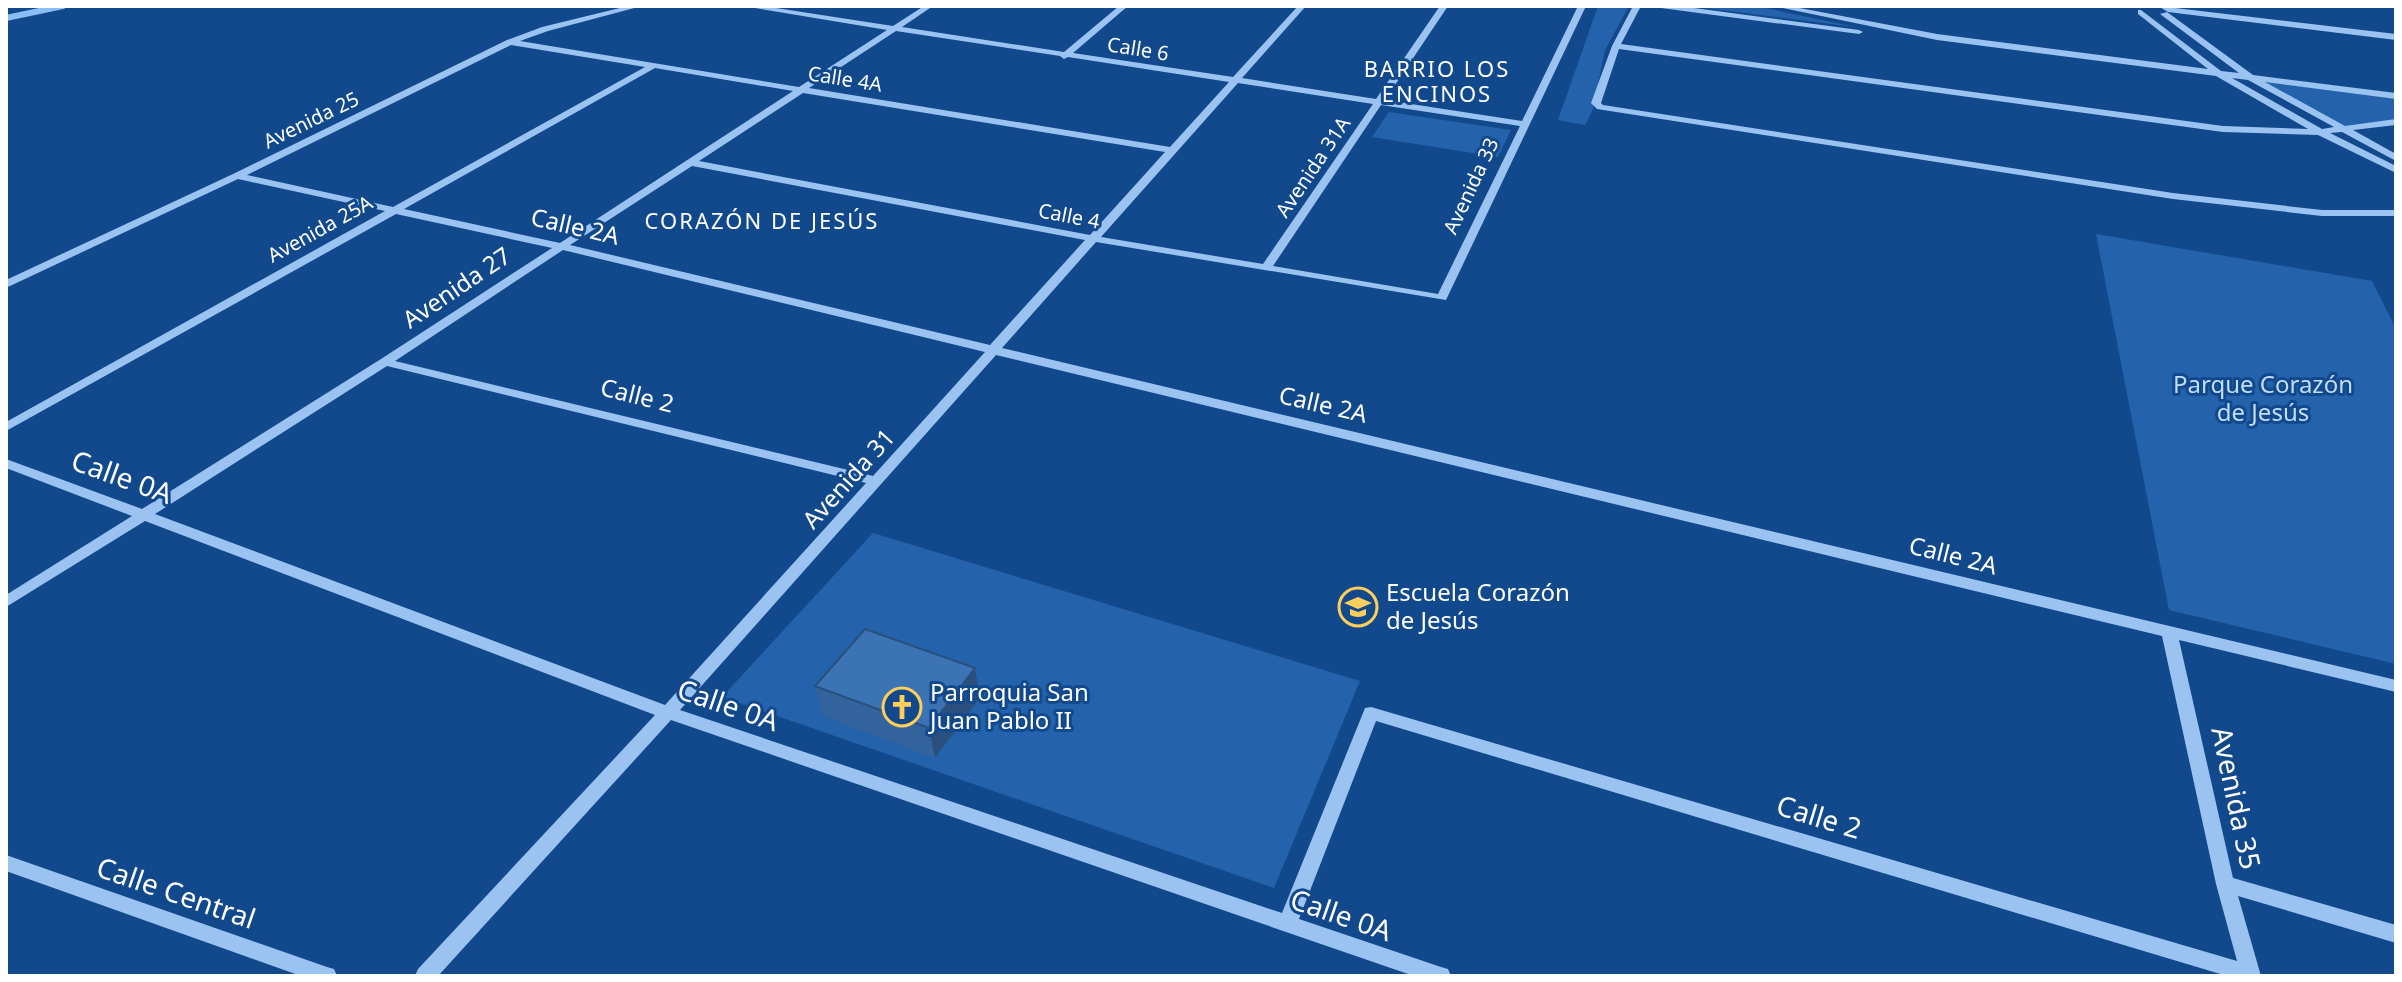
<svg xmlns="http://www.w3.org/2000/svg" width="2402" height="982" viewBox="0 0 2402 982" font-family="'Noto Sans',sans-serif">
	<rect width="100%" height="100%" fill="#12498c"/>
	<g fill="#2463ab">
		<path d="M1598 6H1629L1605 50 1593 109 1585 125 1558 120Z"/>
		<path d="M1690 6H1756L1855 27Z"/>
		<path d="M2260 81 2396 97V123L2340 128Z"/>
		<path d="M1389 112 1511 130 1498 157 1372 137Z"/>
		<path d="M2096 234 2372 281 2396 329V664L2169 610Z"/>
		<path d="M873 533 1360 681 1274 888 722 697Z"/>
	</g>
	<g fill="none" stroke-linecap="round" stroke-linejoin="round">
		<path stroke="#8bbef4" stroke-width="6" d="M6 18 63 6"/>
		<g fill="#9ac3f1" fill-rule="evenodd">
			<path d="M628 6H642L548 31 520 41 799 87 887 30 743 6H763L893 26 924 6H933L902 27 1064 52 1119 6H1128L1073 53 1233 77 1298 6H1306L1242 78 1376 99 1440 6H1448L1385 100 1522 121 1578 6H1586L1446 300 1096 242 1002 348 2396 680V692L2179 640 2233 878 2396 925V943L2238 896 2261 976H2227L1376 721 1299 919 1441 967 1448 969 1451 976H1414L671 720 438 976H415L418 969 655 715 145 521 6 607V595L132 516 6 468V459L142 509 381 359 552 248 396 214 6 431V422L385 211 238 179 10 286 6 287V280L233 174 507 40 542 27ZM896 31 1060 56 1064 59 1068 57 1229 82 1170 147 809 88ZM511 45 645 67 393 207 247 175ZM655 68 793 91 560 243 404 209ZM1238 83 1373 104 1263 264 1101 237ZM803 93 1165 152 1090 235 699 161ZM1381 105 1520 126 1438 294 1273 266ZM692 166 1085 240 990 345 570 245ZM563 250 985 352 873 476 395 361ZM996 355 2162 636 2216 884 2237 961 1371 707 1365 708 1363 713 1282 913 680 710ZM387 366 866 483 665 705 155 514Z"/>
			<path d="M1633 6H1641L1621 44 2223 126 2308 129 2216 76 1937 40 1773 6H1789L1937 34 2208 69 2138 14V10H2141L2221 71 2239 73 2160 14 2167 12 2253 75 2396 93V99L2265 82 2345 126 2396 119V125L2353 130 2396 154V161L2342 132 2330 133 2396 166V173L2318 135 2223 132 1619 49 1601 103 1603 105 2173 193 2322 210H2396V216H2322L2173 199 1597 109 1591 103 1612 46ZM2232 78 2248 80 2334 127 2322 129Z"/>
			<path d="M1657 6H1679L1859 30 1863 32 1859 34 1661 8Z"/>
			<path d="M2158 6 2396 34V40L2168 12Z"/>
			<path d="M6 855 327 967 334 969 337 976H301L6 871Z"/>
		</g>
	</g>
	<path fill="#33639c" d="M815 686 980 698 935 758 823 716Z"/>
	<path fill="#29507f" d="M975 668 980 698 935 758 929 728Z"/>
	<path fill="#3b73b5" stroke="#29507f" stroke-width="2" d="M865 629 975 668 929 728 815 686Z"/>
	<defs>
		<g id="school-ring" transform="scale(2)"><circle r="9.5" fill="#12498c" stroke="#ffcd5a" stroke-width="1.5"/><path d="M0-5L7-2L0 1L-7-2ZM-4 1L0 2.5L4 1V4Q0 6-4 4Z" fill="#ffcd5a"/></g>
		<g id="church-ring" transform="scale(2)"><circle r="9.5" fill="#12498c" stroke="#ffcd5a" stroke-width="1.5"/><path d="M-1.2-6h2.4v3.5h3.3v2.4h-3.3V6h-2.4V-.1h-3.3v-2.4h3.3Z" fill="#ffcd5a"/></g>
	</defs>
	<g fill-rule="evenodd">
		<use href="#school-ring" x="1358" y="607"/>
		<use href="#church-ring" x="902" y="707"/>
	</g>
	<g text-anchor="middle" stroke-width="6" stroke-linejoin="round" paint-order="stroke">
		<g font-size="20" fill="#fff" stroke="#12498c">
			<text transform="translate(1138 49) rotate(9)" y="7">Calle 6</text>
			<text transform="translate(845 79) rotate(9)" y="7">Calle 4A</text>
			<text transform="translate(311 120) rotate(-26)" y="7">Avenida 25</text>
			<text transform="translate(1313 167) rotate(-56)" y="7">Avenida 31A</text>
			<text transform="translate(1471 186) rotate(-65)" y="7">Avenida 33</text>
			<text transform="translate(1069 216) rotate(11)" y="7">Calle 4</text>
			<text transform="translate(320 229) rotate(-29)" y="7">Avenida 25A</text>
		</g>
		<g font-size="22" letter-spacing="2" fill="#fff" stroke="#12498c">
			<text x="1437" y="77">BARRIO LOS<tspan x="1437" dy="25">ENCINOS</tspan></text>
			<text x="762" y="229">CORAZÓN DE JESÚS</text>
		</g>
		<g font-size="24" fill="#fff" stroke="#12498c">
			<text transform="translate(575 227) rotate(13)" y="8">Calle 2A</text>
			<text transform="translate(457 288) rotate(-34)" y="8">Avenida 27</text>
			<text transform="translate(637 396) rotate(14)" y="8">Calle 2</text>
			<text transform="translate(1323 405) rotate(13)" y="8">Calle 2A</text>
			<text transform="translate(849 479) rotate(-48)" y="8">Avenida 31</text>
			<text transform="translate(1953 556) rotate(14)" y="8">Calle 2A</text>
		</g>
		<g font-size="24" fill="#c1ddfc" stroke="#12498c">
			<text x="2263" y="393">Parque Corazón<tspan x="2263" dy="28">de Jesús</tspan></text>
		</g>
		<g font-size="24" fill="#fff" stroke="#12498c" text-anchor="start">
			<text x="1386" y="601">Escuela Corazón<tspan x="1386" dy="28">de Jesús</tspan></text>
			<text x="930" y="701">Parroquia San<tspan x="930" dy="28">Juan Pablo II</tspan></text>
		</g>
		<g font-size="28" fill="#fff" stroke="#12498c">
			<text transform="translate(122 477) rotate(20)" y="10">Calle 0A</text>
			<text transform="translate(728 705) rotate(19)" y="10">Calle 0A</text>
			<text transform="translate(2236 798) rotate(78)" y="10">Avenida 35</text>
			<text transform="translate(1819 817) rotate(17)" y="10">Calle 2</text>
			<text transform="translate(176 893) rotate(19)" y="10">Calle Central</text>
			<text transform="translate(1341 915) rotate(19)" y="10">Calle 0A</text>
		</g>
	</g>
	<rect width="2402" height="982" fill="none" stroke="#ffffff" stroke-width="16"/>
</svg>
